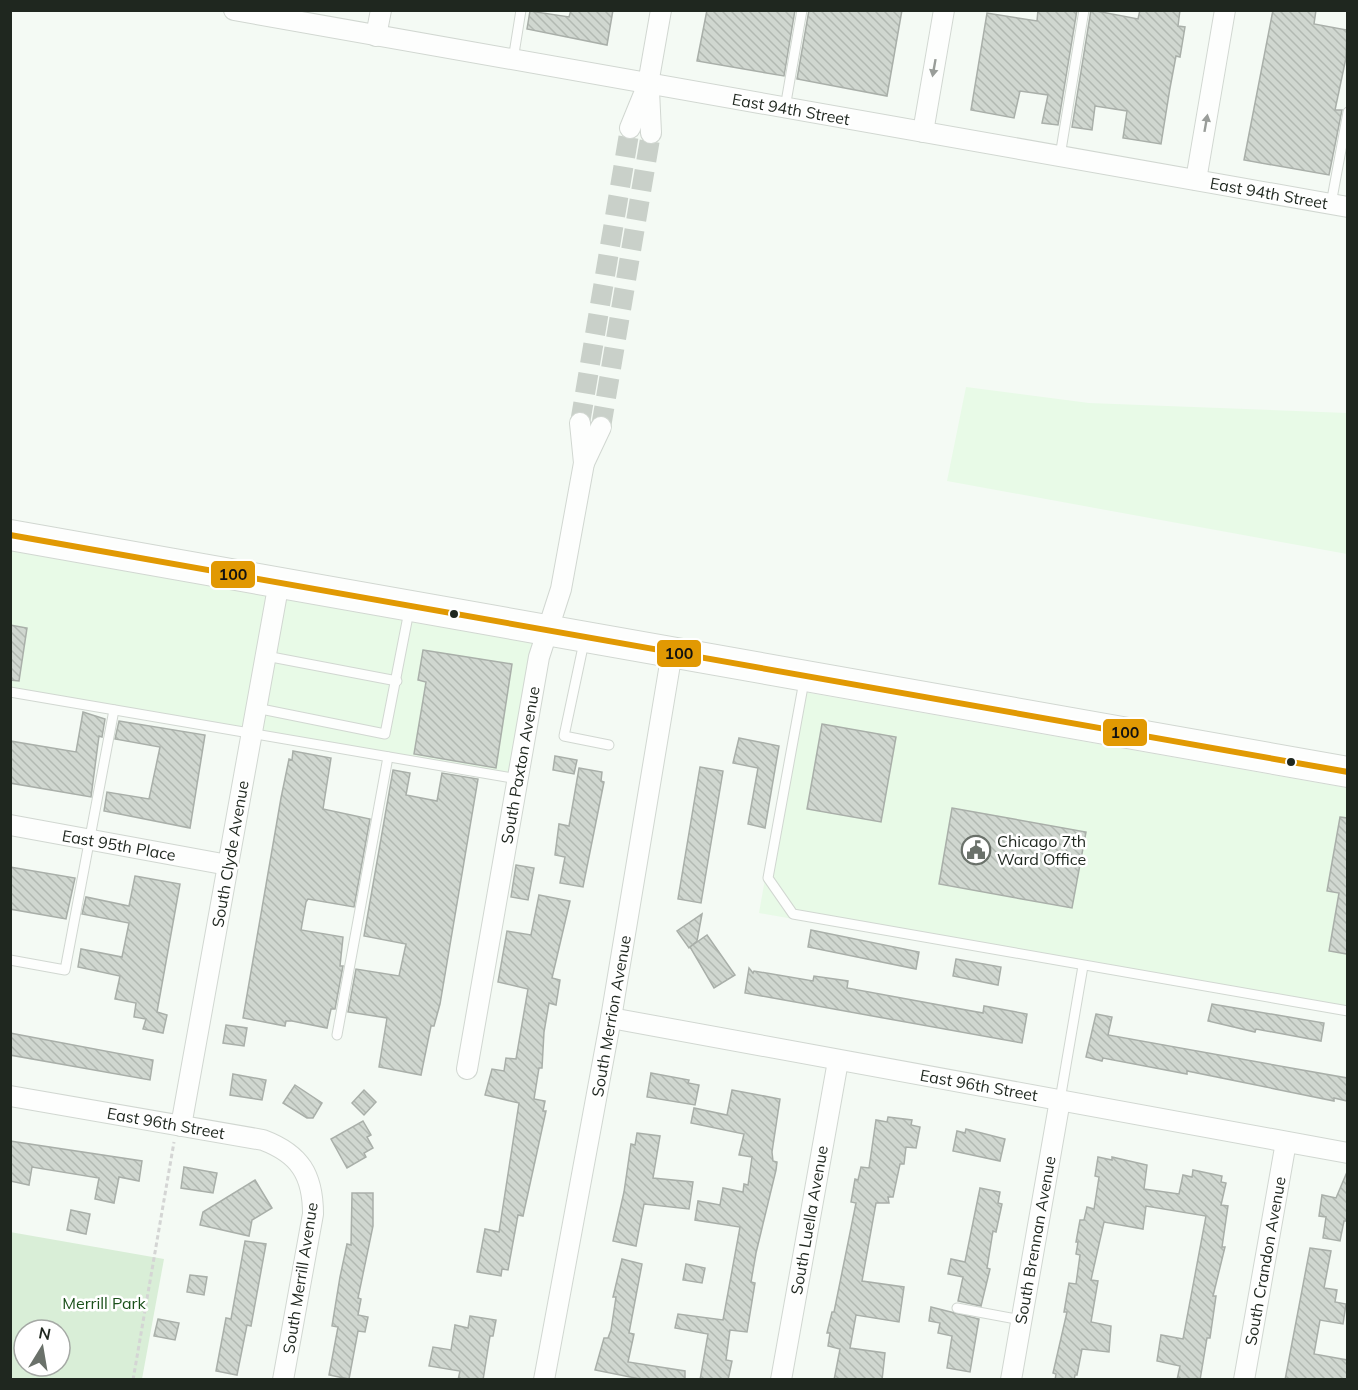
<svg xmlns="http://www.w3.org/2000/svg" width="1358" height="1390" viewBox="0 0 1358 1390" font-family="Mulish,sans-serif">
	<defs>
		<pattern id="building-back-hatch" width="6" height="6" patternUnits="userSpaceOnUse" patternTransform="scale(1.5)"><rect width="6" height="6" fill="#d0d7d0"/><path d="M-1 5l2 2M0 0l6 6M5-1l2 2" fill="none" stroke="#b2b9b2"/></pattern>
	</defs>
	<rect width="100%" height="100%" fill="#f4faf4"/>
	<g fill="#e8fae7">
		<path d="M966 387 1089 403 1347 413V554L947 481Z"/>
		<path d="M11 551 537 644 514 782 11 695Z"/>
		<path d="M798 691 1347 788V1016L759 913Z"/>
	</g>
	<path fill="#d9eed7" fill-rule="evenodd" d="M10 1232 164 1259 142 1379H11ZM24 1330H60V1366H24Z"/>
	<g fill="url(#building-back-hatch)" stroke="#a9afa9" stroke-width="1.5">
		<path d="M571 10H613L607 45 527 29 530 11 569 17Z"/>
		<path d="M707 10H795L784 76 697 61Z"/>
		<path d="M809 10H902L887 96 797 79Z"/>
		<path d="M1038 10H1077L1058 125 1042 123 1048 95 1020 91 1014 118 971 110 987 13 1037 21Z"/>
		<path d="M1091 10 1138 19 1140 10H1180L1178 26 1185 27 1180 57 1176 56 1170 88 1161 144 1123 138 1127 111 1095 106 1092 130 1072 127Z"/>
		<path d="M1273 10H1316L1314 24 1347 30 1346 58 1335 110H1342L1329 175 1244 160Z"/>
		<path d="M10 625 27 628 19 681 10 680Z"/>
		<path d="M423 650 512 664 496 768 414 754 426 682 418 680Z"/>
		<path d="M83 712 105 719 102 737 99 736 91 797 10 783V741L76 752Z"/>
		<path d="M119 721 205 735 190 828 104 811 107 792 149 799 160 747 115 739Z"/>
		<path d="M822 724 896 737 881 822 807 809Z"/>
		<path d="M739 738 779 746 765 828 748 824 758 768 733 763Z"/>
		<path d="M293 751 331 758 323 809 370 819 354 907 308 899 306 902 301 930 343 937 340 966H343L335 1009H331L327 1028 292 1021H286L285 1026 243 1018 281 798 289 759 292 760Z"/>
		<path d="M555 756 577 760 574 774 553 770Z"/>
		<path d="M700 767 723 771 701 903 678 899Z"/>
		<path d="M579 768 602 772 601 781 604 782 583 887 560 883 565 857 555 855 559 824 569 826Z"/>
		<path d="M393 770 410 773 406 795 437 801 442 773 478 779 440 1004 434 1026H431L421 1075 379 1067 387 1018 348 1012 356 969 399 976 406 944 364 936Z"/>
		<path d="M952 808 1086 832 1072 908 939 884Z"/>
		<path d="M1340 817 1347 818V954L1329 951 1339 893 1327 891Z"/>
		<path d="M516 865 534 868 528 900 511 897Z"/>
		<path d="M10 867 75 878 66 919 10 909Z"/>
		<path d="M135 876 180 884 157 1012 167 1015 163 1033 143 1029 146 1019 134 1017 136 1003 115 999 120 976 78 967 81 949 122 957 129 923 82 914 86 897 129 906Z"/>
		<path d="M539 895 570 901 552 978 560 980 556 1005 549 1003 544 1032 542 1068H539L534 1099 545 1101 543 1111H546L523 1216 518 1215 508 1270 502 1269 501 1276 477 1272 485 1229 499 1232 519 1103 485 1095 492 1069 504 1071 506 1058 516 1059 528 989 498 982 507 931 531 935Z"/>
		<path d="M702 914 697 941 689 948 677 931Z"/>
		<path d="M811 930 919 952 916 969 808 947Z"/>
		<path d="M707 935 735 975 714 988 690 947Z"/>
		<path d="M956 959 1001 967 998 985 953 976Z"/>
		<path d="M749 968 753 973 754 971 813 981 814 976 848 981 847 988 983 1013 984 1006 1027 1014 1022 1043 745 993Z"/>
		<path d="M1212 1004 1324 1023 1321 1041 1256 1029 1255 1032 1208 1021Z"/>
		<path d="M1096 1014 1112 1017 1108 1035 1347 1078V1101L1334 1098V1101L1187 1071V1074L1103 1058 1102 1061 1086 1057Z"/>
		<path d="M226 1025 247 1028 244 1046 223 1043Z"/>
		<path d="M10 1033 153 1060 150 1080 10 1055Z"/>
		<path d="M651 1073 689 1080 688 1083 699 1085 695 1105 647 1097Z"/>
		<path d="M233 1074 266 1080 262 1100 230 1095Z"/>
		<path d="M295 1085 322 1103 313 1118H307L283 1103Z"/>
		<path d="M364 1090 376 1102 364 1115 352 1103Z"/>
		<path d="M732 1090 780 1099 772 1152 773 1161 777 1162 776 1170 756 1253 751 1282 755 1283 747 1332 730 1330 726 1360 732 1361 728 1380H700L708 1334 675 1328 678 1314 723 1320 740 1227 695 1220 698 1201 720 1205 723 1188 743 1192 744 1184 748 1185 752 1157 739 1155 744 1134 691 1123 694 1108 727 1115Z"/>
		<path d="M888 1117 912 1120 911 1125 920 1127 916 1148 906 1147 904 1164H900L893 1197H888L889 1203H876L862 1281 904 1287 899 1322 856 1315 850 1348 885 1353 882 1380H834L840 1349 828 1346 830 1333H827L832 1312H834L856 1203 851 1202 855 1179 858 1180 861 1167 869 1168 876 1120 887 1122Z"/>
		<path d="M363 1121 371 1135 367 1137 373 1148 364 1153 366 1157 347 1168 331 1139Z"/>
		<path d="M966 1129 1005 1139 1000 1161 953 1151 957 1131 965 1133Z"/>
		<path d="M637 1133 660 1136 653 1178 693 1182 689 1209 644 1204 636 1246 613 1241 624 1192 631 1144 635 1145Z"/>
		<path d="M10 1141 142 1161 139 1181 119 1177 114 1203 95 1199 99 1178 32 1167 29 1185 10 1181Z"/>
		<path d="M1098 1157 1112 1160V1157L1147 1165 1144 1189 1179 1194 1183 1175 1192 1177 1193 1170 1222 1176 1221 1182 1226 1183 1221 1205 1228 1206 1222 1247H1225L1213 1296H1216L1210 1338H1207L1200 1380H1177L1180 1366 1157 1361 1161 1335 1183 1339 1206 1216 1146 1206 1143 1229 1104 1222 1091 1280 1098 1281 1091 1322 1111 1326 1109 1352 1082 1349 1077 1375H1075L1074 1380H1055L1056 1374 1053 1373 1067 1312H1064L1069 1283 1076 1284 1080 1255 1076 1254 1078 1242H1076L1080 1220H1084L1087 1207 1094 1209 1099 1177 1095 1176Z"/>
		<path d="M184 1167 217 1173 213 1193 181 1188Z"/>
		<path d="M1347 1172V1221H1344L1340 1241 1323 1238 1326 1217 1319 1216 1322 1195 1336 1198Z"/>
		<path d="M255 1180 272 1208 252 1220 249 1236 200 1225 203 1212Z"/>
		<path d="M980 1188 1000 1192 998 1203 1002 1204 996 1232 993 1231 987 1268 990 1269 981 1306 958 1301 963 1277 948 1274 951 1259 965 1262Z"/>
		<path d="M352 1193H373V1226L358 1298 361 1299 358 1315 368 1317 365 1332 358 1331 349 1379 329 1375 338 1327 332 1326 340 1277 347 1244 351 1245Z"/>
		<path d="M71 1210 90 1214 86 1234 67 1230Z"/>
		<path d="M245 1241 266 1244 251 1326 247 1325 237 1375 216 1371 226 1318 231 1319Z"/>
		<path d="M1310 1248 1331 1251 1324 1288 1337 1290 1335 1302 1346 1304 1343 1324 1320 1320 1314 1354 1347 1360V1380H1285Z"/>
		<path d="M622 1259 642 1264 629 1333 634 1334 628 1362 685 1371V1380H645L595 1370 604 1338H608L611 1330 616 1297H613Z"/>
		<path d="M686 1264 705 1268 702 1283 683 1280Z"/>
		<path d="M190 1275 207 1277 204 1295 187 1292Z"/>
		<path d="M931 1307 979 1319 970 1372 947 1368 952 1336 938 1333 940 1323 929 1321Z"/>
		<path d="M470 1316 496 1320 493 1336H490L483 1380H458L460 1371 429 1366 433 1347 451 1350 455 1325 468 1328Z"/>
		<path d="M158 1319 179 1323 175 1340 154 1336Z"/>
	</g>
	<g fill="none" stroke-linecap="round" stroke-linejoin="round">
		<g stroke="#c9d0c9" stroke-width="20" stroke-dasharray="20 10" stroke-linecap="butt">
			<path d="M580 423 630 128"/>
			<path d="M601 427 651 133"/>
		</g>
		<g stroke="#d1d7d1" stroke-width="11">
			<g id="service">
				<path d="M513 60 521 10"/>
				<path d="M785 108 802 10"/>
				<path d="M1060 156 1084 10"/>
				<path d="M1331 204 1348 112"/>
				<path d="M584 642 564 736 609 745"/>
				<path d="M266 656 397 681"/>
				<path d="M804 681 768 878 793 914 1348 1011"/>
				<path d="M10 692 518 779"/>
				<path d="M256 708 385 734 409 611"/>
				<path d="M10 960 65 970 114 710"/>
				<path d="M337 1035 388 757"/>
				<path d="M1060 1100 1083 966"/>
				<path d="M957 1308 1021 1320"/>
			</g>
		</g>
		<g stroke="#d1d7d1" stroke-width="22">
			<g id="minor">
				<path d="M234 10 1348 207"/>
				<path d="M376 36 381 10"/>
				<path d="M649 90 651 133"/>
				<path d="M630 128 648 84 661 10"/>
				<path d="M923 132 944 10"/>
				<path d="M1196 180 1225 10"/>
				<path d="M584 463 601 427"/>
				<path d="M10 825 228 865"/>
				<path d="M611 1018 1348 1153"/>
				<path d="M467 1069 539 657 561 589 584 463 580 423"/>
				<path d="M10 1096 263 1140C300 1154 313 1175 313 1214L283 1380"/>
				<path d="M181 1126 279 582"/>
				<path d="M544 1380 611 1018 672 652"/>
				<path d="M781 1380 838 1061"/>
				<path d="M1011 1380 1060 1100"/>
				<path d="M1244 1380 1286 1142"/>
			</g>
		</g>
		<g stroke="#d1d7d1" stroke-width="32">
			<path id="primary" d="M10 535 1348 772"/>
		</g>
		<path stroke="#d4d5d4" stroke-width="3" stroke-dasharray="4.5 3" stroke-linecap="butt" d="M133 1380 174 1142"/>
		<use href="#service" stroke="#fdfefd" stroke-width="9"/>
		<use href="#minor" stroke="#fdfefd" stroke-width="20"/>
		<use href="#primary" stroke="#fdfefd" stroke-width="30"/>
		<g stroke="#fff" stroke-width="10">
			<path id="bus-1" d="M10 535 1348 772"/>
		</g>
		<use href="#bus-1" stroke="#e19903" stroke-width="6"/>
	</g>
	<defs><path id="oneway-solid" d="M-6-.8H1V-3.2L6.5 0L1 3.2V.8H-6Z" transform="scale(1.5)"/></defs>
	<g fill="#999d99">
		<use href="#oneway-solid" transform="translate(934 68) rotate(100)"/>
		<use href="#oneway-solid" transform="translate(1206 123) rotate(-80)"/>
	</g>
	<defs>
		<g id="civic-ring" transform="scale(1.5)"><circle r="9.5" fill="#fff" stroke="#6a716a" stroke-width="1.5"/><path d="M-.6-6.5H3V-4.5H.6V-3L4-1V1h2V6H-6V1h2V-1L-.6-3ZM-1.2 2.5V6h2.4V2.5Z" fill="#6a716a"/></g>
	</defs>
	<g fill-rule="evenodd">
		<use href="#civic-ring" x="976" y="850"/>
	</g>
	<g fill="#1f271f" stroke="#fff" stroke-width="2">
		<circle cx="454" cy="614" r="5"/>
		<circle cx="1291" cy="762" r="5"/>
	</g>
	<g text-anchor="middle" stroke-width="5" stroke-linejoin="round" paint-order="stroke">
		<g font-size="16" fill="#1f271f" stroke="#fff">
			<text transform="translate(791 109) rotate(10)" y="6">East 94th Street</text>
			<text transform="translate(1269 193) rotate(10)" y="6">East 94th Street</text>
			<text transform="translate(520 765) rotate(-80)" y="6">South Paxton Avenue</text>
			<text transform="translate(119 845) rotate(10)" y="6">East 95th Place</text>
			<text transform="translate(230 854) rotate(-80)" y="6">South Clyde Avenue</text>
			<text transform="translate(611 1016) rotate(-80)" y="6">South Merrion Avenue</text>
			<text transform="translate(979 1085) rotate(10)" y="6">East 96th Street</text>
			<text transform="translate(166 1123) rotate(10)" y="6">East 96th Street</text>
			<text transform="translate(809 1220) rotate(-80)" y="6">South Luella Avenue</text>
			<text transform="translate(1035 1240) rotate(-80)" y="6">South Brennan Avenue</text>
			<text transform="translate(1265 1261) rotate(-80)" y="6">South Crandon Avenue</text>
			<text transform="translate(300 1278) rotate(-81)" y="6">South Merrill Avenue</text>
		</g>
		<g font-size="16" fill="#1f271f" stroke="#fff" text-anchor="start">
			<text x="997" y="847">Chicago 7th<tspan x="997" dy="18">Ward Office</tspan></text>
		</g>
		<g font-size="16" fill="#1a501a" stroke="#fff">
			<text x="104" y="1309">Merrill Park</text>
		</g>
	</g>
	<g stroke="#fff" stroke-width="2">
		<rect x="210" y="560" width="46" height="29" rx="6" fill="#e19903"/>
		<rect x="656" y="639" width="46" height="29" rx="6" fill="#e19903"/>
		<rect x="1102" y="718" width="46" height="29" rx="6" fill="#e19903"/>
	</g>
	<g font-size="16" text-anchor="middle" font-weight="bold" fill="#111">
		<text x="233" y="580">100</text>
		<text x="679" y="659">100</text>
		<text x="1125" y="738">100</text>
	</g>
	<rect width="1358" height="1390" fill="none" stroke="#1f271f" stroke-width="24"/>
	<g transform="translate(42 1348) rotate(11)"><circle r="28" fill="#ffffff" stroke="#a5a9a5" stroke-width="1.5"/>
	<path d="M0-4.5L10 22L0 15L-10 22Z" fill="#6a716a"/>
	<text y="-9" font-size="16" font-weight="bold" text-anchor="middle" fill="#1f271f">N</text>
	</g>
</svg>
